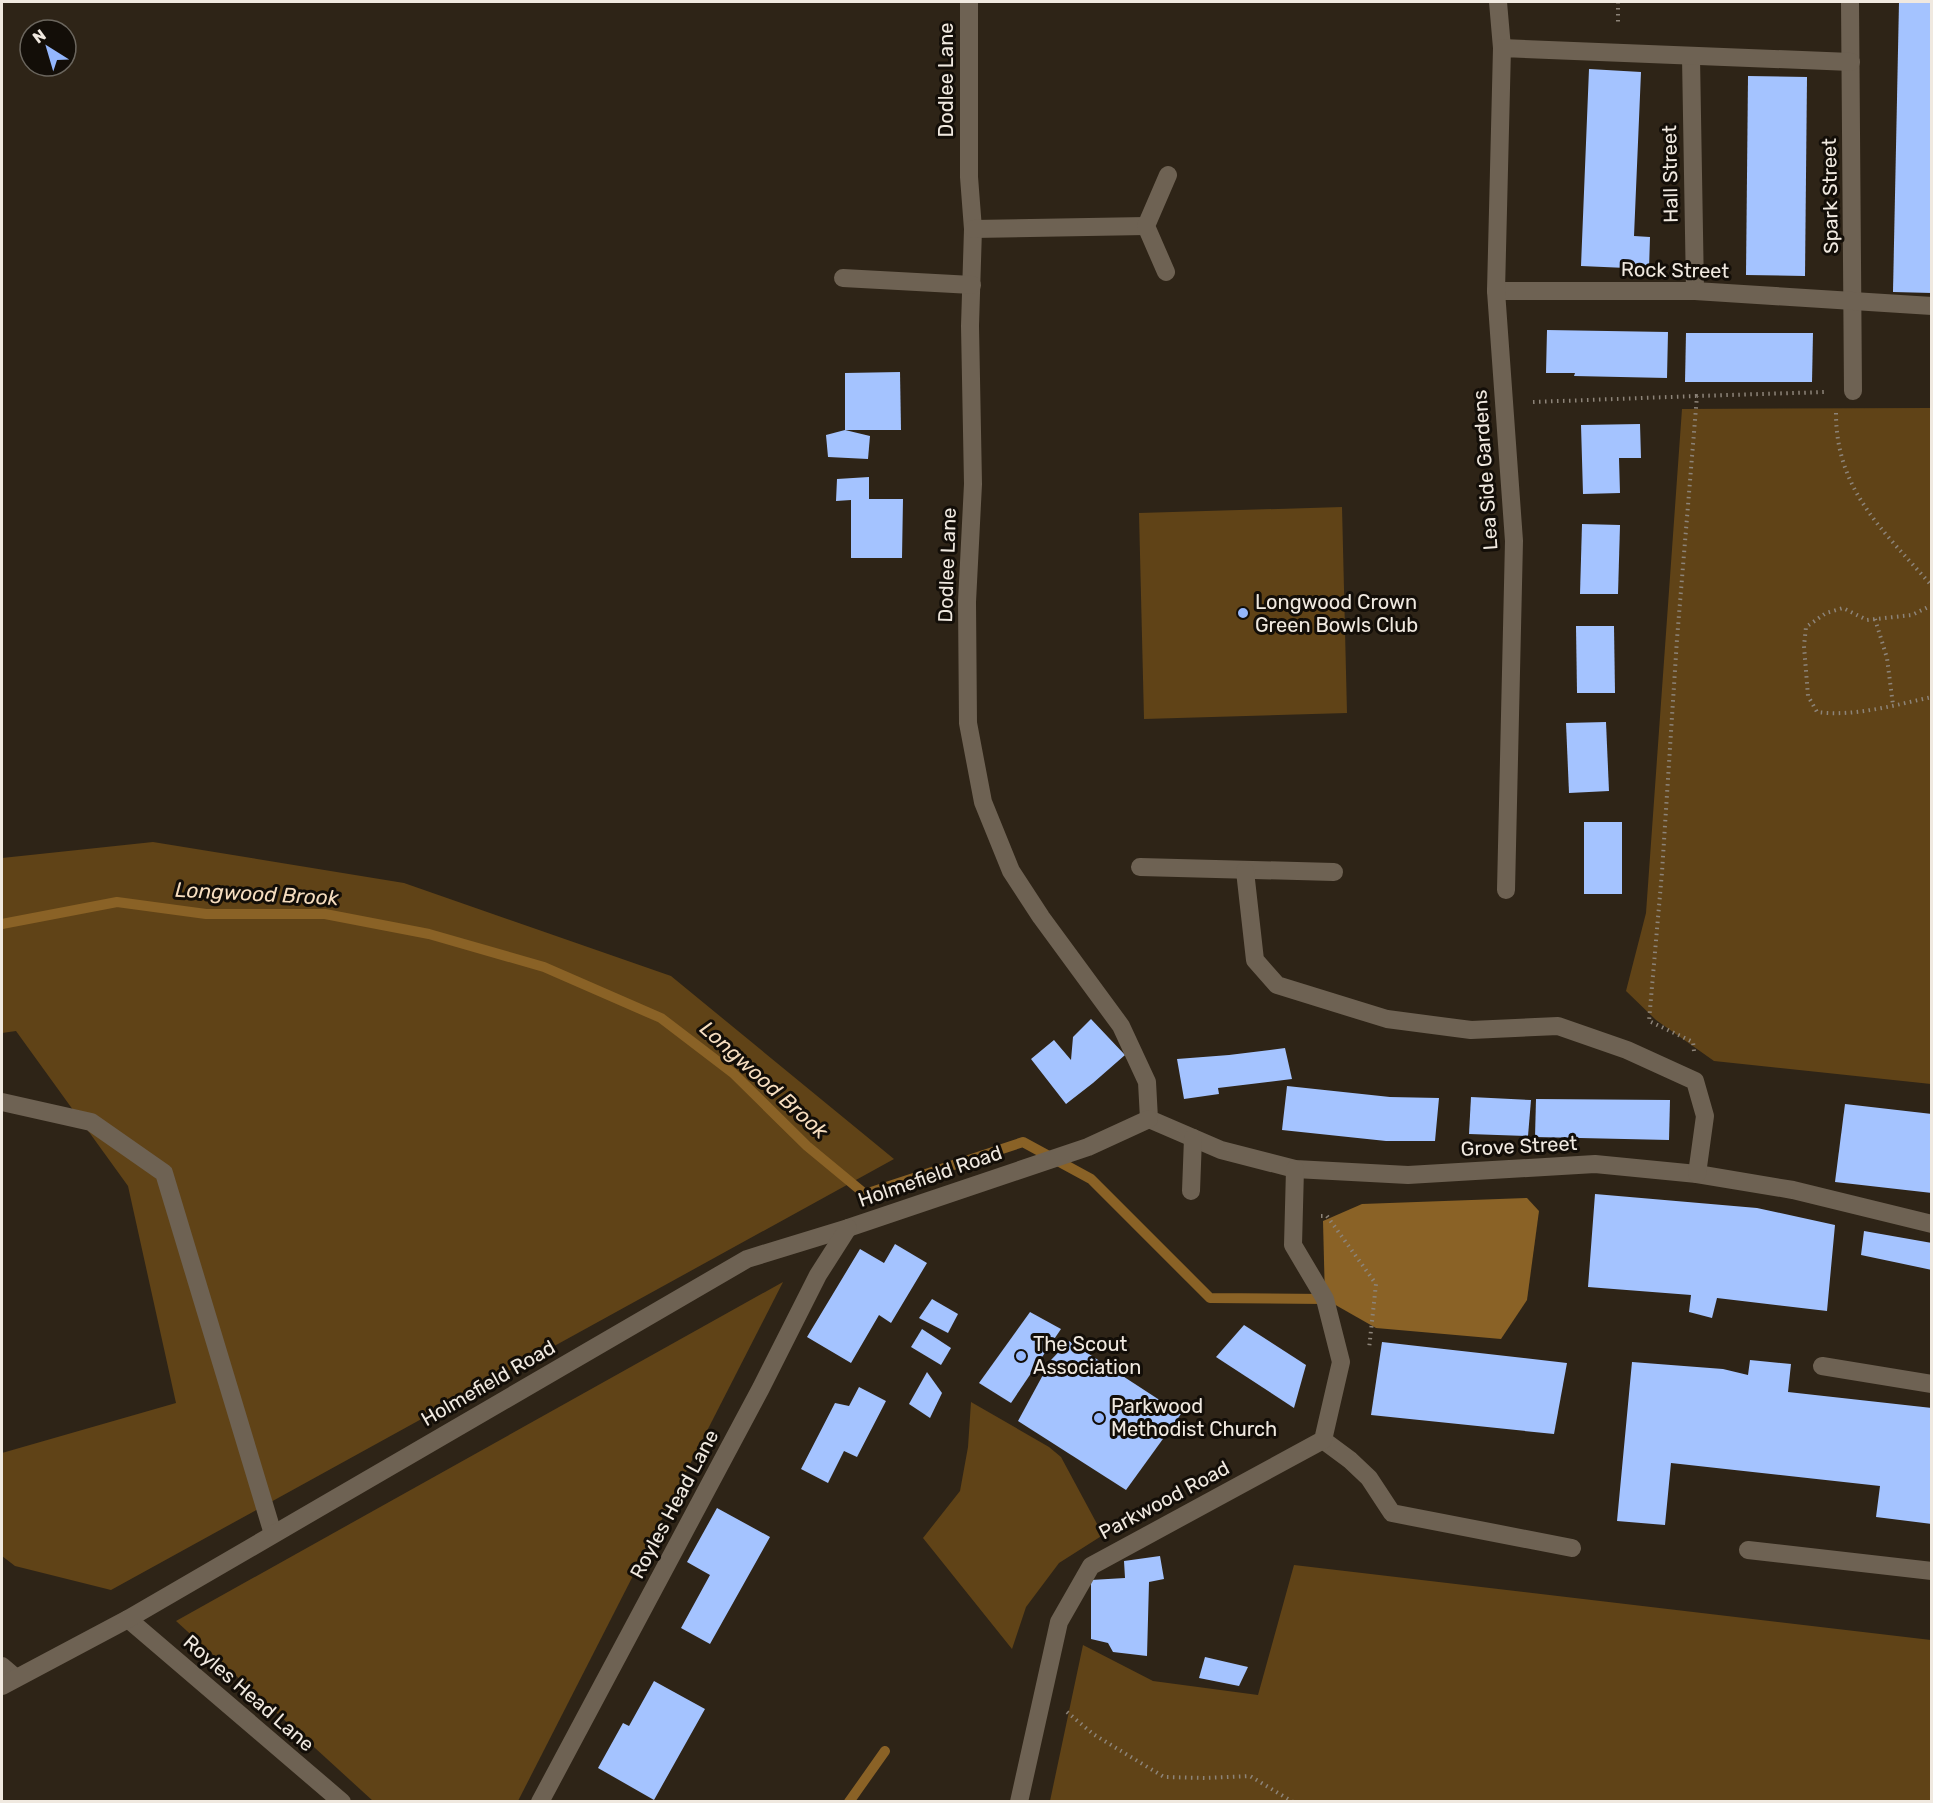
<svg xmlns="http://www.w3.org/2000/svg" width="1933" height="1803" viewBox="0 0 1933 1803" font-family="Rubik,sans-serif">
	<rect width="100%" height="100%" fill="#2e2417"/>
	<g fill="#604317">
		<path d="M1931 408V1084L1714 1061 1656 1020 1626 991 1646 913 1682 409Z"/>
		<path d="M1342 507 1347 713 1144 719 1139 513Z"/>
		<path d="M153 842 404 883 671 976 894 1159 111 1590 15 1566 2 1556V1453L176 1403 128 1186 16 1031 2 1033V858Z"/>
		<path d="M783 1282 518 1801H373L176 1621Z"/>
		<path d="M971 1402 1049 1447 1061 1457 1103 1535 1059 1563 1026 1607 1012 1649 923 1538 960 1491 968 1447Z"/>
		<path d="M1294 1565 1931 1640V1801H1050L1083 1645 1153 1681 1258 1695Z"/>
	</g>
	<path fill="#8a6226" d="M1527 1198 1539 1211 1527 1300 1501 1339 1376 1328 1325 1299 1323 1221 1362 1204Z"/>
	<g fill="none" stroke-linecap="round" stroke-linejoin="round">
		<g stroke="#8a6226" stroke-width="10">
			<path d="M2 924 117 902 206 914H325L429 934 544 967 661 1018 733 1073 807 1146 865 1194 1023 1142 1091 1179 1210 1298 1325 1299"/>
			<path d="M849 1802 885 1751"/>
		</g>
	</g>
	<g fill="#a4c3ff">
		<path d="M1899 2H1932V293L1893 292Z"/>
		<path d="M1589 69 1641 72 1634 236 1650 237 1649 269 1581 266Z"/>
		<path d="M1748 76 1807 77 1805 276 1746 275Z"/>
		<path d="M1547 330 1668 332 1667 378 1574 376 1575 373H1546Z"/>
		<path d="M1686 333H1813L1812 382H1685Z"/>
		<path d="M900 372 901 430H845V373Z"/>
		<path d="M1640 424 1641 458H1619L1620 493 1583 494 1581 425Z"/>
		<path d="M845 430 870 436 868 459 828 457 826 435Z"/>
		<path d="M869 477V499H903L902 558H851V500L836 501 837 479Z"/>
		<path d="M1582 524 1620 525 1618 594H1580Z"/>
		<path d="M1576 626H1614L1615 693H1577Z"/>
		<path d="M1606 722 1609 791 1569 793 1566 723Z"/>
		<rect x="1584" y="822" width="38" height="72"/>
		<path d="M1091 1019 1125 1055 1093 1083 1066 1104 1031 1059 1054 1040 1071 1060 1073 1037Z"/>
		<path d="M1285 1048 1292 1079 1218 1088 1219 1094 1184 1099 1177 1059 1229 1055Z"/>
		<path d="M1287 1086 1390 1097 1439 1098 1435 1141H1386L1282 1130Z"/>
		<path d="M1471 1097 1531 1100 1528 1136 1469 1134Z"/>
		<path d="M1536 1099 1670 1100 1669 1140 1535 1137Z"/>
		<path d="M1845 1104 1932 1114V1193L1835 1182Z"/>
		<path d="M1595 1194 1757 1208 1835 1225 1827 1311 1717 1298 1712 1318 1689 1312 1691 1295 1588 1287Z"/>
		<path d="M1864 1231 1932 1243V1270L1861 1255Z"/>
		<path d="M895 1244 927 1263 891 1323 879 1315 851 1363 807 1337 860 1249 884 1263Z"/>
		<path d="M932 1299 958 1314 948 1333 919 1318Z"/>
		<path d="M1030 1312 1061 1329 1011 1403 979 1383Z"/>
		<path d="M1244 1325 1306 1365 1294 1408 1216 1357Z"/>
		<path d="M922 1329 951 1348 941 1365 911 1347Z"/>
		<path d="M1069 1341 1181 1414 1126 1490 1018 1421 1051 1360Z"/>
		<path d="M1382 1342 1567 1363 1554 1434 1371 1415Z"/>
		<path d="M1750 1360 1791 1364 1788 1392 1932 1408V1524L1876 1517 1880 1486 1671 1463 1665 1525 1617 1521 1632 1362 1723 1369 1748 1375Z"/>
		<path d="M927 1372 942 1393 930 1418 909 1404Z"/>
		<path d="M859 1387 886 1401 857 1457 844 1451 828 1483 801 1469 835 1403 849 1406Z"/>
		<path d="M717 1508 770 1537 710 1644 681 1628 710 1575 687 1562Z"/>
		<path d="M1160 1556 1164 1579 1149 1582 1147 1656 1113 1652 1108 1643 1091 1639V1580L1125 1578 1124 1561Z"/>
		<path d="M1205 1657 1248 1667 1239 1686 1199 1678Z"/>
		<path d="M654 1681 705 1709 654 1800 598 1768 623 1723 629 1726Z"/>
	</g>
	<g fill="none" stroke-linecap="round" stroke-linejoin="round">
		<g stroke="#8d8479" stroke-width="4" stroke-dasharray="1.5 4.5" stroke-linecap="butt">
			<path d="M1618 2V25"/>
			<path d="M1533 402 1697 396"/>
			<path d="M1836 413C1836 491 1884 531 1932 586"/>
			<path d="M1932 605 1912 615 1867 620 1843 608 1826 613 1806 627 1804 646 1808 696 1817 712C1854 717 1895 705 1932 697"/>
			<path d="M1875 619 1887 658 1893 705"/>
			<path d="M1694 1051 1693 1042 1649 1021 1662 872 1677 639 1697 396 1826 392"/>
			<path d="M1321 1216H1327L1376 1284 1369 1349"/>
			<path d="M1067 1712 1093 1734 1164 1777 1206 1778 1250 1776 1293 1802"/>
		</g>
		<g stroke="#6e6253" stroke-width="18">
			<path d="M969 2V177L973 229 970 326 973 484 967 602 968 723 983 802 1011 871 1041 917 1121 1026 1147 1082 1149 1119 1221 1150 1295 1169 1408 1175 1595 1164 1697 1174 1793 1190 1932 1224"/>
			<path d="M1498 2 1502 48"/>
			<path d="M1850 2 1853 391"/>
			<path d="M1691 57 1695 291"/>
			<path d="M973 229 1146 226"/>
			<path d="M1166 272 1146 226 1168 175"/>
			<path d="M843 278 972 285"/>
			<path d="M1496 291H1695L1932 306"/>
			<path d="M1140 867 1334 872"/>
			<path d="M1245 871 1255 960 1277 985 1387 1019 1471 1030 1558 1026 1627 1050 1695 1081 1705 1116 1697 1174"/>
			<path d="M1506 890 1514 541 1496 291 1502 48 1851 62"/>
			<path d="M2 1102 91 1122 164 1173 273 1534"/>
			<path d="M1191 1191 1193 1138"/>
			<path d="M1822 1366 1932 1384"/>
			<path d="M1323 1440 1350 1460 1369 1478 1392 1513 1572 1548"/>
			<path d="M1748 1550 1932 1571"/>
			<path d="M128 1619 342 1802"/>
			<path d="M2 1666 16 1678"/>
			<path d="M2 1686 128 1619 747 1259 848 1228 1088 1147 1149 1119"/>
			<path d="M540 1802 761 1388 818 1275 848 1228"/>
			<path d="M1019 1802 1059 1622 1091 1566 1323 1440 1341 1362 1325 1299 1293 1245 1295 1169"/>
		</g>
	</g>
	<g fill="#94b7fd" stroke="#130e08" stroke-width="2">
		<circle cx="1243" cy="613" r="6"/>
		<circle cx="1021" cy="1356" r="6"/>
		<circle cx="1099" cy="1418" r="6"/>
	</g>
	<g text-anchor="middle" stroke-width="6" stroke-linejoin="round" paint-order="stroke">
		<g font-size="20" fill="#f0e9e0" stroke="#130e08">
			<text transform="translate(946 80) rotate(-90)" y="7">Dodlee Lane</text>
			<text transform="translate(1670 174) rotate(-91)" y="7">Hall Street</text>
			<text transform="translate(1830 196) rotate(-91)" y="7">Spark Street</text>
			<text transform="translate(1675 270) rotate(1)" y="7">Rock Street</text>
			<text transform="translate(1485 470) rotate(-94)" y="7">Lea Side Gardens</text>
			<text transform="translate(947 565) rotate(-88)" y="7">Dodlee Lane</text>
			<text transform="translate(1519 1146) rotate(-3)" y="7">Grove Street</text>
			<text transform="translate(930 1176) rotate(-19)" y="7">Holmefield Road</text>
			<text transform="translate(488 1383) rotate(-30)" y="7">Holmefield Road</text>
			<text transform="translate(1164 1500) rotate(-28)" y="7">Parkwood Road</text>
			<text transform="translate(674 1504) rotate(-62)" y="7">Royles Head Lane</text>
			<text transform="translate(249 1693) rotate(41)" y="7">Royles Head Lane</text>
		</g>
		<g font-size="20" fill="#f0e9e0" stroke="#130e08" text-anchor="start">
			<text x="1255" y="609">Longwood Crown<tspan x="1255" dy="23">Green Bowls Club</tspan></text>
			<text x="1033" y="1351">The Scout<tspan x="1033" dy="23">Association</tspan></text>
			<text x="1111" y="1413">Parkwood<tspan x="1111" dy="23">Methodist Church</tspan></text>
		</g>
		<g font-size="21" font-style="italic" fill="#f6ddbf" stroke="#130e08">
			<text transform="translate(257 894) rotate(3)" y="7">Longwood Brook</text>
			<text transform="translate(764 1080) rotate(42)" y="7">Longwood Brook</text>
		</g>
	</g>
	<rect width="1933" height="1803" fill="none" stroke="#f0e9e0" stroke-width="6"/>
	<g transform="translate(48 48) rotate(323)"><circle r="28" fill="#130e08" stroke="#6b665e" stroke-width="1.5"/>
	<path d="M0-4.5L10 22L0 15L-10 22Z" fill="#94b7fd"/>
	<text y="-9" font-size="16" font-weight="bold" text-anchor="middle" fill="#f0e9e0">N</text>
	</g>
</svg>
